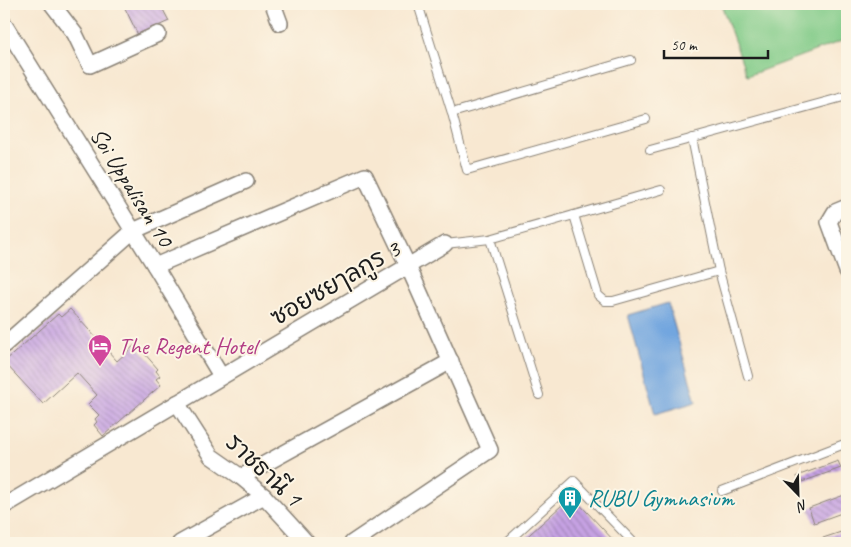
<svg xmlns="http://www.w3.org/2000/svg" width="851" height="547" viewBox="0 0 851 547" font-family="Caveat,'Playpen Sans Thai',sans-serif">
	<defs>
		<pattern id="building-back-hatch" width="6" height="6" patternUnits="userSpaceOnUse" patternTransform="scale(1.25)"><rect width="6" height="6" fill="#c6a2e3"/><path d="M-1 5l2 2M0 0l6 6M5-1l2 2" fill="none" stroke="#a083b7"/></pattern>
	</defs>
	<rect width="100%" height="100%" fill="#fcf5e5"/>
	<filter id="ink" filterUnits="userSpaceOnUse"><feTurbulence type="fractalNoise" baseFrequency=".02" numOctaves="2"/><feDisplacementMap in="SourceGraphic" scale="10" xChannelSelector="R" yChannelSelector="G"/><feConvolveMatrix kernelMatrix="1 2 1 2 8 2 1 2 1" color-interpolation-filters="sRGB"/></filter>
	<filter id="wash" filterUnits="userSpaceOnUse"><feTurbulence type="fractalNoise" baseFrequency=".0096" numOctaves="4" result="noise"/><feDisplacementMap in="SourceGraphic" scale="20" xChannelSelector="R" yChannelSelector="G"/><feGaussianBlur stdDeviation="1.12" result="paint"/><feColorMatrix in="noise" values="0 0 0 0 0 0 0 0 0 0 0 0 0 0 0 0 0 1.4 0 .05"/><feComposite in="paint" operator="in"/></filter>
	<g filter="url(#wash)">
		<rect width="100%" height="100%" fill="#f8e8d1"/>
		<path fill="#81cb88" stroke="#4e7452" d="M721 4H847V39L747 76Z"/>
		<path fill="#72a6df" stroke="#47617e" d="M668 303 696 402 655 414 628 315Z"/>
		<g id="blocks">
			<g fill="url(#building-back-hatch)">
				<path d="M123 4H160L169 21 138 35Z"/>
				<path d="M70 309 117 361 136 344 158 369 156 371 160 376 156 379 161 385 103 436 94 425 97 422 95 419 99 415 88 404 97 395 77 373 43 404 4 362 58 314 61 317Z"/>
				<path d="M838 461 841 468 799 483 797 476Z"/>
				<path d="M847 494V511L814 523 809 508Z"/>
				<path d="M572 496 616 543H520Z"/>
				<path d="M847 530V543H822L820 539Z"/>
			</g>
		</g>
	</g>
	<g filter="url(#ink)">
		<use href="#blocks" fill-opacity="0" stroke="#8a8276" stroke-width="1"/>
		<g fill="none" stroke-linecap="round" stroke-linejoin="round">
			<g stroke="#8a8276" stroke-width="10">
				<g id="lane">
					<path d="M418 4 452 113 467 170 646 119"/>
					<path d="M452 113 631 60"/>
					<path d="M692 138 719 271 748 376"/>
					<path d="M650 150 847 96"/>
					<path d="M574 215 598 295 605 301H613L719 271"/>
					<path d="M490 239 539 395"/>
					<path d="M445 244 490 239 661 190"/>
					<path d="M722 491 847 443"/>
					<path d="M506 543 574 481 634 543"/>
				</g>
			</g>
			<g stroke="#8a8276" stroke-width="18">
				<g id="street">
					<path d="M52 4 75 34 90 65 158 34"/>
					<path d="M273 4 280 23"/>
					<path d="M4 24 155 266 221 376"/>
					<path d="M847 207 835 212 829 222 847 271"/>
					<path d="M155 266 365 176 408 266 490 450 352 543"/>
					<path d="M4 345 133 231 246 181"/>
					<path d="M177 403 211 456 241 477 264 496 307 543"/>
					<path d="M241 477 451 361"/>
					<path d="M4 506 445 244"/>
					<path d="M180 543 264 496"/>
				</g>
			</g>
			<use href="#lane" stroke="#fff" stroke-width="8"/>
			<use href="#street" stroke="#fff" stroke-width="15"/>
		</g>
	</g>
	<defs>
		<g id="hotel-pin" transform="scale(1.25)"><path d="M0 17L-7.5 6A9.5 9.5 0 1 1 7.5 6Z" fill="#d1479c" stroke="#fcf5e5"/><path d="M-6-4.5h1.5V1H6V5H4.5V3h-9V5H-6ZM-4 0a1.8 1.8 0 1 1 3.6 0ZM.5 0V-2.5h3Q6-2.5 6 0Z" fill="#fff"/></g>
		<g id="building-pin" transform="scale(1.25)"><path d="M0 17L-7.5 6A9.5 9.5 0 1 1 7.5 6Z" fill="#0f9aa8" stroke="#fcf5e5"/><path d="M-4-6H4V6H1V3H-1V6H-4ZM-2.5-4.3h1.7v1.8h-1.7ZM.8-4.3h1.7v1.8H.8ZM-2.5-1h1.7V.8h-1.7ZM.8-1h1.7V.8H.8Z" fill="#fff"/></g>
	</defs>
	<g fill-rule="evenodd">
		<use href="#hotel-pin" x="100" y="346"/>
		<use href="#building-pin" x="570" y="498"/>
	</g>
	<g text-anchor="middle" stroke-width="4" stroke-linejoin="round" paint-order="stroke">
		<g font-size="24" fill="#1c1c1c" stroke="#fcf5e5">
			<text transform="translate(132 187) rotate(58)" y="8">Soi Uppalisan 10</text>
			<text transform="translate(335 283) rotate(-30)" y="8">ซอยซยๅลกูร 3</text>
			<text transform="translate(264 470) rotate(43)" y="8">ราชธานี 1</text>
		</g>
		<g font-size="24" fill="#b23c85" stroke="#fcf5e5" text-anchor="start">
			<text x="118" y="354">The Regent Hotel</text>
		</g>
		<g font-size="24" fill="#0d838f" stroke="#fcf5e5" text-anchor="start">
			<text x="588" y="506">RUBU Gymnasium</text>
		</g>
	</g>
	<rect width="851" height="547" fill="none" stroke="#fcf5e5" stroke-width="20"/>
	<g transform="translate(798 494) rotate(157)" stroke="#fcf5e5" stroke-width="4" paint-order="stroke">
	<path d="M0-4L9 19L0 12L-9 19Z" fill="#1c1c1c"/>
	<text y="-8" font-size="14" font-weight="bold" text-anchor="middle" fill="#1c1c1c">N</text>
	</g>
	<path d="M664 50v8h104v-8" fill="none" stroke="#1c1c1c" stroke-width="2.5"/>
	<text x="671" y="50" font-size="15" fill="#1c1c1c" stroke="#fcf5e5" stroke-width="4" paint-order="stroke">50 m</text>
</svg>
